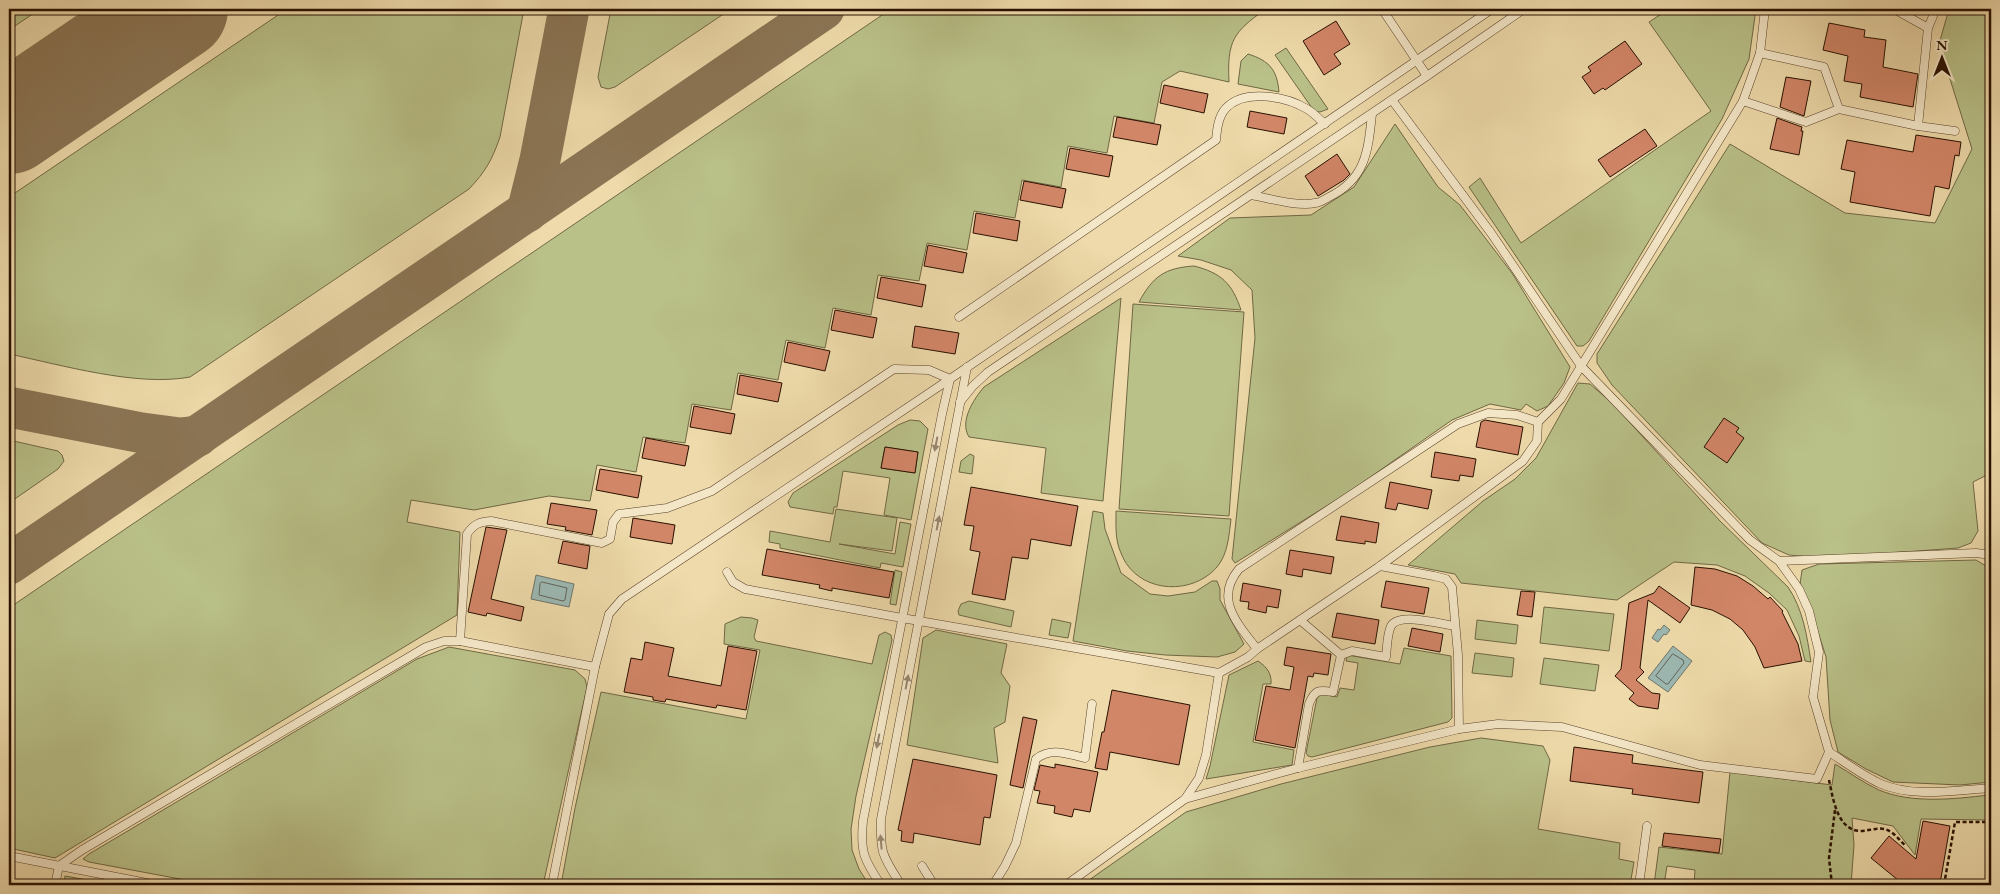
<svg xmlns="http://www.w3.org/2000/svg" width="2000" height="894" viewBox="0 0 2000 894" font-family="'EB Garamond',serif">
	<rect width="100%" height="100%" fill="#eedaaa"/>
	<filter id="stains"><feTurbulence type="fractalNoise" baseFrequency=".004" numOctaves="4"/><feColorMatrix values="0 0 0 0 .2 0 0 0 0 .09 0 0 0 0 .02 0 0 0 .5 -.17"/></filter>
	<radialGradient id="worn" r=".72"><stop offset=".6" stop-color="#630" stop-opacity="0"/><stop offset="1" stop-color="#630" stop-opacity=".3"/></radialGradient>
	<g fill="#b9c088" stroke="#706844" fill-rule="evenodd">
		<path d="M9 9H40L9 30Z"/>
		<path d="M287 9H524L500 137C492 160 486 171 469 189L190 377C137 387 62 365 9 354V197Z"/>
		<path d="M611 9H731L615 87 608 89 601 87 598 77Z"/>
		<path d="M891 9H1266C1233 32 1227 41 1229 82L1180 71 1162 82 1154 123 1114 116 1107 153 1068 146 1061 187 1022 180 1015 218 974 211 967 250 927 243 919 281 878 275 871 315 833 308 825 348 786 340 778 380 738 373 731 410 692 404 685 443 643 437 636 472 597 465 590 501 549 496 474 510 411 500 407 522 460 532 457 615 55 858 9 848V608Z"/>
		<path d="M1669 9H1756L1749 59 1722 119 1589 341 1583 346H1577L1469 187 1480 178 1521 243 1711 111 1649 22Z"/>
		<path d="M1949 9H1991V473L1973 482 1978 531 1971 543 1958 548 1820 558 1789 555 1762 543 1612 385 1597 363V354L1730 144 1845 213 1935 223 1972 149 1939 44Z"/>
		<path d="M1286 48 1328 109 1320 112 1314 111 1275 55Z"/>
		<path d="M1248 54C1270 61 1277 70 1279 92L1238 84 1241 61Z"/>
		<path d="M1395 124 1438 187 1460 205 1512 273 1570 367 1564 383 1548 406 1537 411 1526 404 1521 410 1490 404 1452 420 1349 492 1235 563 1232 559 1255 338 1252 290 1231 270 1201 260 1178 256 1230 218 1311 215 1354 187Z"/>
		<path d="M1194 266C1221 273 1232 283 1241 310L1139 302C1153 276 1165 268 1194 266Z"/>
		<path d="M1121 298 1103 501 1041 493 1046 448 969 437C959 421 974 399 984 387Z"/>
		<path d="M1133 304 1244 312 1229 516 1119 509Z"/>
		<path d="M1578 383 1590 384 1611 402 1720 521 1788 587C1803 609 1807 636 1811 662L1805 661 1799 636 1787 610 1769 593 1745 576 1717 565 1674 562 1617 600 1461 583 1455 574 1408 565 1483 501 1515 479 1536 458Z"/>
		<path d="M910 420 920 421 928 429 911 520 884 515 890 478 843 471 837 507H834L833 514 790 507 788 502 793 493 898 425ZM885 447 918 452 915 473 881 468Z"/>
		<path d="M9 440 58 451 62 455 64 461 58 469 9 503Z"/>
		<path d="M970 454 974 456 972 474 959 472 961 461Z"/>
		<path d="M836 509 897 518 892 551 839 544 895 554 900 522 911 524 903 567 881 563 880 568 780 548V544L769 542 770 531 830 542Z"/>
		<path d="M1093 511 1103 513 1105 529 1121 573 1150 594 1168 596 1195 592 1212 581H1217L1220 589V600L1244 644 1235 652 1217 657 1165 655 1127 651 1073 641Z"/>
		<path d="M1116 511 1231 519C1229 535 1228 554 1217 567 1191 597 1136 593 1121 553 1115 540 1116 526 1116 511Z"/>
		<path d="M1976 560 1991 569V782L1960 785 1893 782 1866 769 1838 752 1830 720 1826 657 1808 600 1800 584 1802 570 1819 564Z"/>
		<path d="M895 570 902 572 896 605 890 604Z"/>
		<path d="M969 601 1014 611 1011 627 959 615 958 611 961 604Z"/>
		<path d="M1544 607 1614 614 1609 651 1540 643Z"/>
		<path d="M741 617 752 618 758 620 754 637 756 641 872 664 879 635 885 632 891 635 892 640 856 796 851 829 852 850 859 869 869 885H561L575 808 601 692 746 719 760 650 724 644 725 624Z"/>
		<path d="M1052 619 1071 623 1068 638 1049 635Z"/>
		<path d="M1477 620 1518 625 1516 644 1475 639Z"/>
		<path d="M936 630 1007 644 1001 673 1010 686 1005 722 994 728 998 763 907 745 923 638Z"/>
		<path d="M449 647 575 670 585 679 587 687 543 885H212L89 862 83 859 89 854 417 659Z"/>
		<path d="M1404 648 1451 656 1452 718 1448 722 1312 757 1308 756 1306 753 1317 698 1322 694 1337 697 1340 688 1354 690 1358 663 1346 661 1347 655 1400 664Z"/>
		<path d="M1475 653 1514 658 1512 677 1472 673Z"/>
		<path d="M1544 658 1599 665 1595 691 1540 684Z"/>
		<path d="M1258 661C1267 667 1272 674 1271 684H1263L1253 742 1294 750 1292 765 1206 779 1210 766 1229 675Z"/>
		<path d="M1481 738 1543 746 1550 760 1538 829 1620 843 1619 859 1634 862 1630 885H1082L1186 812 1281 784 1430 747Z"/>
		<path d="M1835 764C1850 773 1864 783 1879 790 1912 804 1954 799 1989 795V820L1921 819 1915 855 1893 826 1852 818 1854 845 1851 885H1694L1695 870 1667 866 1664 885H1654L1659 847 1722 854 1730 772 1832 785Z"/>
		<path d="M65 876 116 885H64Z"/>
	</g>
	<g fill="#9cb8b2" stroke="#6e756b">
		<path d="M536 575 574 584 569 607 531 599Z"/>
		<path d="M1664 625 1670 630 1666 635 1664 634 1658 642 1652 638 1658 629 1660 630Z"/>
		<path d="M1673 646 1692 661 1668 692 1648 678Z"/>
	</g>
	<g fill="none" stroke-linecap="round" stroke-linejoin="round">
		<g stroke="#626459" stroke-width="1">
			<path d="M542 582 567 588 565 600 563 601 539 595 540 584Z"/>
			<path d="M1673 654 1683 660 1684 663 1668 684H1666L1656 676Z"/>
		</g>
		<g stroke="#8b7555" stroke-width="41">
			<path d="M527 212 540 160 569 9"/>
			<path d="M9 407 142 433 180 438 198 436"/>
			<path d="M9 564 824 9"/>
		</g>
		<path stroke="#8b7555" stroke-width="102" d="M9 123 177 9"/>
	</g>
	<g fill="#d28668" stroke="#281000">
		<path d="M1336 21 1350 44 1334 54 1341 64 1324 75 1303 41Z"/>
		<path d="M1829 23 1865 30 1864 37 1886 40 1883 67 1918 74 1913 107 1860 97 1862 84 1844 81 1848 56 1823 50Z"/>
		<path d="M1625 41 1642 64 1605 90 1603 88 1594 94 1582 77 1591 71 1588 67Z"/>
		<path d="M1786 77 1811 81 1804 116 1780 107Z"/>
		<path d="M1164 85 1208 94 1204 113 1160 103Z"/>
		<path d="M1250 111 1287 118 1284 134 1247 127Z"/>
		<path d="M1117 117 1161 125 1157 145 1113 137Z"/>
		<path d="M1777 118 1802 127 1801 131H1803L1799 155 1770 149Z"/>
		<path d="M1645 129 1657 146 1610 177 1598 160Z"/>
		<path d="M1916 135 1961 142 1959 156 1955 155 1949 189 1935 186 1930 216 1850 202 1855 172 1841 169 1847 140 1913 152Z"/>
		<path d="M1070 148 1113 156 1109 177 1066 169Z"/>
		<path d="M1337 154 1350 174 1344 180 1318 196 1305 176Z"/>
		<path d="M1024 181 1066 189 1062 208 1020 200Z"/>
		<path d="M976 213 1020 221 1017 241 973 233Z"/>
		<path d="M928 245 967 253 963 273 924 266Z"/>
		<path d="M881 277 926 285 922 307 877 298Z"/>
		<path d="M835 310 877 318 873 338 831 330Z"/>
		<path d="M915 326 959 333 955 354 912 347Z"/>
		<path d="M788 342 830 351 825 371 784 362Z"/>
		<path d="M740 375 782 383 778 402 737 394Z"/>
		<path d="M694 406 735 414 731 434 690 427Z"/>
		<path d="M1724 418 1739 428 1736 432 1744 438 1727 463 1704 447Z"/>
		<path d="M1485 420 1523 427 1518 455 1476 447 1481 422Z"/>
		<path d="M646 438 689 446 685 466 642 458Z"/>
		<path d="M885 447 918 452 915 473 881 468Z"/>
		<path d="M1435 452 1476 459 1473 477 1460 475 1459 481 1431 477Z"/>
		<path d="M600 469 642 476 638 498 596 490Z"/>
		<path d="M1390 482 1432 490 1428 509 1398 503 1396 510 1385 508Z"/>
		<path d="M971 487 1078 506 1071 546 1031 539 1028 559 1012 557 1005 600 972 594 980 552 970 550 974 526 964 525Z"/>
		<path d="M551 503 597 510 592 535 565 530 566 527 547 524Z"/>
		<path d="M1341 516 1379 523 1376 543 1365 541V544L1336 540Z"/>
		<path d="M633 518 675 525 672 544 630 537Z"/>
		<path d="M486 527 507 530 491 599 524 607 521 621 487 613 486 616 468 612Z"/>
		<path d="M563 541 590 546 587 569 558 563Z"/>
		<path d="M767 549 894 572 889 598 832 588V591L819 588 820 585 762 575Z"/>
		<path d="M1290 550 1334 557 1331 574 1303 569 1302 577 1286 574Z"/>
		<path d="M1695 567 1715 569 1737 576 1753 586 1768 599 1770 597 1783 611 1782 612 1798 644 1802 661 1764 668 1755 647 1743 630 1730 619 1712 610 1691 605Z"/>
		<path d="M1386 581 1429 588 1424 614 1381 607Z"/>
		<path d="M1243 583 1281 590 1278 608 1267 606 1266 613 1248 609 1249 602 1240 601Z"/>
		<path d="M1659 586 1690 608 1680 623 1648 600 1640 668 1644 672 1636 680 1652 693 1660 694 1658 709 1638 706 1629 699 1634 693 1615 676 1621 669 1629 603 1654 593Z"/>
		<path d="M1521 591 1535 592 1532 617 1517 615Z"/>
		<path d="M1337 613 1379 620 1375 644 1332 637Z"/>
		<path d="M1412 628 1443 634 1440 652 1408 646Z"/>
		<path d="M645 642 674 648 668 676 721 686 728 646 757 651 746 710 717 705 716 708 666 699 665 702 653 700V697L624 692 631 658 642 660Z"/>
		<path d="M1287 647 1331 654 1328 675 1314 673 1313 677 1308 676 1295 748 1255 740 1266 686 1290 690 1294 667 1284 665Z"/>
		<path d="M1112 690 1190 705 1179 765 1110 752 1107 770 1095 768 1102 732H1104Z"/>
		<path d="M1023 717 1037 720 1023 788 1010 785Z"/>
		<path d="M1574 747 1633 755 1632 763 1703 772 1699 803 1632 794 1633 789 1570 781Z"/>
		<path d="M913 759 997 775 990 818 984 817 980 845 914 833 913 843 901 841 902 831 898 830Z"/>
		<path d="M1055 764 1098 772 1090 812 1074 809 1072 817 1054 813 1055 806 1037 803 1040 791 1034 790 1040 765 1055 768Z"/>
		<path d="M1923 821 1950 826 1941 878 1935 885H1904L1871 858 1889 836 1916 859Z"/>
		<path d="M1664 833 1721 839 1719 853 1662 846Z"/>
	</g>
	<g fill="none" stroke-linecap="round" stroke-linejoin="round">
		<g stroke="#5a422a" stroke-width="9">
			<g id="lane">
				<path d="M1382 9 1427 76"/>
				<path d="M1894 9 1928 28"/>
				<path d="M1760 53 1824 67 1839 109 1918 126 1955 131"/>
				<path d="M1392 100 1491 233 1581 366 1750 540 1779 561 1976 553 1991 555"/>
				<path d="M1743 101 1806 122 1839 109"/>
				<path d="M1918 126 1928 28 1936 9"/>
				<path d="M1251 195C1268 198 1298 207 1315 203 1320 203 1325 199 1329 197 1366 179 1368 151 1372 114"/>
				<path d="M959 317 1216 140C1217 129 1218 117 1226 108 1245 88 1287 97 1307 109 1314 113 1319 119 1325 124"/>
				<path d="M960 402 973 386 988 372 1427 76 1524 9"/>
				<path d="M1380 566 1434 576 1446 579 1452 587 1458 655 1459 729"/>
				<path d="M727 572 733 582 745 589 902 618 1219 673 1248 657 1257 649 1380 566 1523 461 1537 441 1538 422 1561 399 1743 101 1760 53 1765 9"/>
				<path d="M1300 620 1341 655"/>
				<path d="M460 641 467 534C474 524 479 522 491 521L602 543 610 539 613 522 619 514 667 508 712 491 894 369 929 370 950 379 942 414 863 821C860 852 864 860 881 885"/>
				<path d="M1257 649C1237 623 1214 599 1239 569L1458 424 1488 413 1517 415 1538 422"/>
				<path d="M1829 752C1845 762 1863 776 1881 784 1914 798 1956 790 1991 788"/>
				<path d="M1298 768 1309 704C1315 689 1319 690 1333 692L1341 655 1352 651 1386 657C1387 648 1387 634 1391 626 1399 612 1441 624 1455 626"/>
				<path d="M1185 799 1298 768 1459 729 1498 724 1562 727 1700 765 1817 779 1829 752 1813 697 1819 652 1809 611 1799 589 1779 561"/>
				<path d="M9 856 157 885"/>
				<path d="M922 866 934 885"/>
				<path d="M55 885 59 866 82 850 426 647 444 641H460L595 667 609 614 622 599 950 379 1492 9"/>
				<path d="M552 885 595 667"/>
				<path d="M901 885C883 856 880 855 881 819L967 367"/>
				<path d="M993 885 1005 866 1016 843 1036 759C1051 747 1067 754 1085 758L1092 704"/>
				<path d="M1066 885 1185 799 1199 778 1206 755 1219 673"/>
				<path d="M1639 885 1647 826"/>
			</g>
		</g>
		<g stroke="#281000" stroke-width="2.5" stroke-dasharray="4 2.5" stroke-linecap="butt">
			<path d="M1829 780C1833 798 1837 830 1860 831 1871 831 1881 825 1891 832 1897 836 1901 842 1906 846"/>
			<path d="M1832 885 1829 858 1835 810"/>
			<path d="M1944 885 1955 822H1991"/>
		</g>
		<use href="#lane" stroke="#f4e7c8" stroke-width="8"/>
	</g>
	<defs><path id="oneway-solid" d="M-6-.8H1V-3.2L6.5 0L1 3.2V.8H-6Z" transform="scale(1.25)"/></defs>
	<g fill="#98866e">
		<use href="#oneway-solid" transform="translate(936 444) rotate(101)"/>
		<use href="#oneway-solid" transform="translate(938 523) rotate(-79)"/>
		<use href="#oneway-solid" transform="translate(907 682) rotate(-79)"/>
		<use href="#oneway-solid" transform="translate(878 741) rotate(101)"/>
		<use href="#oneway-solid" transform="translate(881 842) rotate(-95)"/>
	</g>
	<rect width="2000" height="894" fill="none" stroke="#eedaaa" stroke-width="30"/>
	<rect x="10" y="10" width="1980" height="874" fill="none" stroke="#281000" stroke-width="2.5"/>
	<rect x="15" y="15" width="1970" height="864" fill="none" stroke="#281000"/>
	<g transform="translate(1942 58)" stroke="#f4e7c8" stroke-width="4" paint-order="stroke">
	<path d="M0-4L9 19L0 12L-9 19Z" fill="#281000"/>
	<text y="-8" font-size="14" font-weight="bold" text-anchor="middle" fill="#281000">N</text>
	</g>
	<rect width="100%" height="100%" filter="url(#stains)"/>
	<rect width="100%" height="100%" fill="url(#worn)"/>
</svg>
